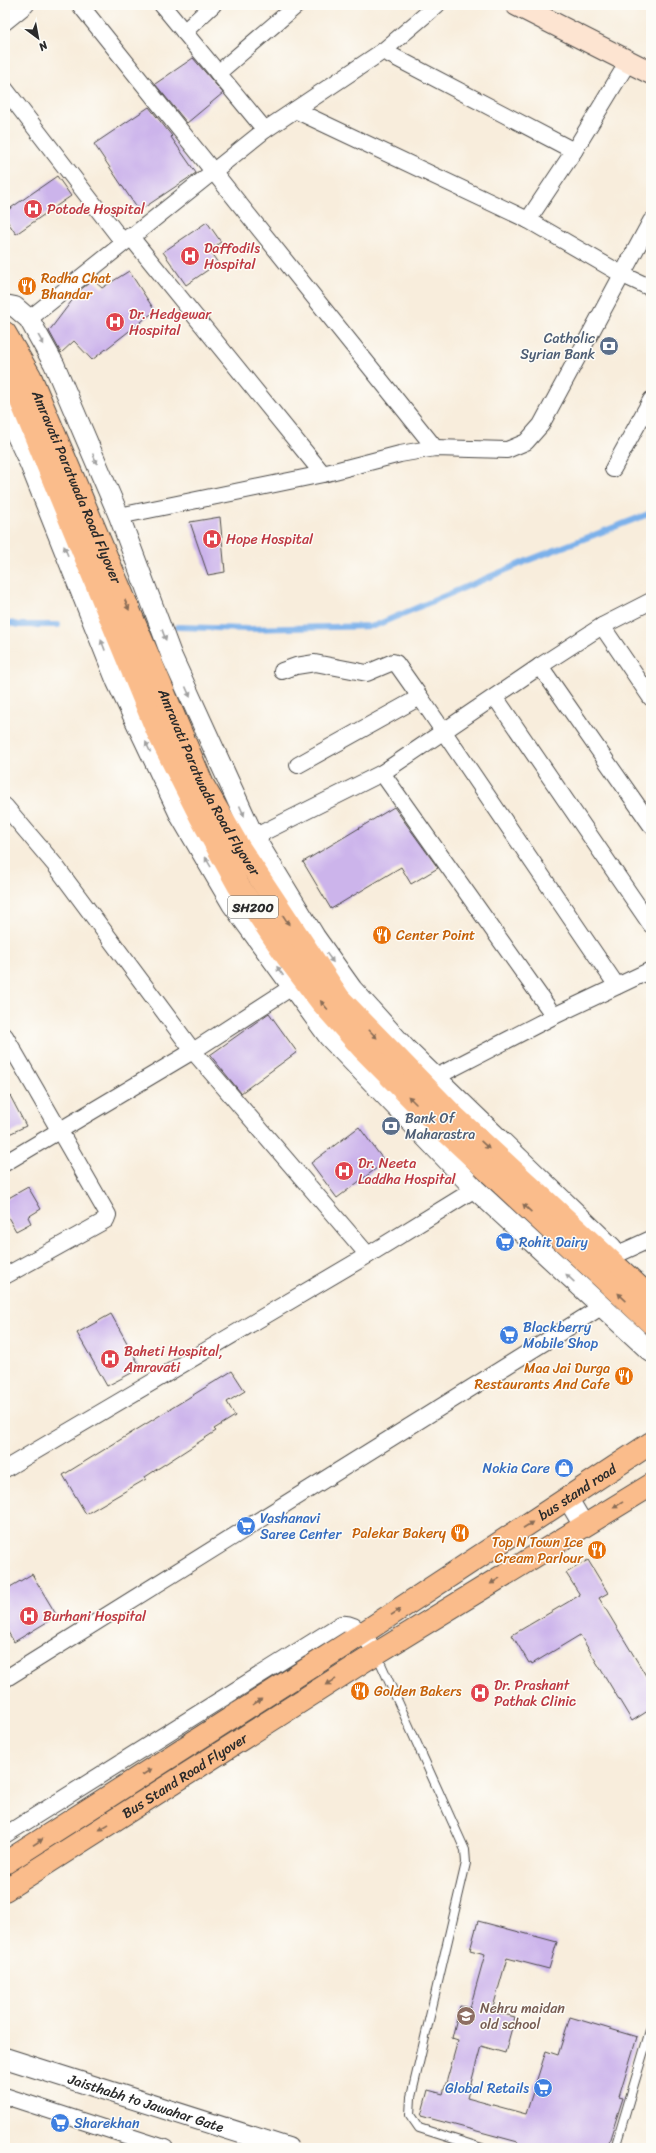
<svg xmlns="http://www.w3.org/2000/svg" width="656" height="2153" viewBox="0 0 656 2153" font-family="Sriracha,sans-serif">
	<rect width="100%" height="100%" fill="#fdfcf7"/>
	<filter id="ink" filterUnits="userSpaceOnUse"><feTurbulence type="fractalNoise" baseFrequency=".025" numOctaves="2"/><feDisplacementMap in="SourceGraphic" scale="8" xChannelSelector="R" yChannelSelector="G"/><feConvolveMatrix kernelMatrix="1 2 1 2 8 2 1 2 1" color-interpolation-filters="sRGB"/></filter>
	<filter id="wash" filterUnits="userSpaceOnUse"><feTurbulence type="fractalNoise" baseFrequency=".012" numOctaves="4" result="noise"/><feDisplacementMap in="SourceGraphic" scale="16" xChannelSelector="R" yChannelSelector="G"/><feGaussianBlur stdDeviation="0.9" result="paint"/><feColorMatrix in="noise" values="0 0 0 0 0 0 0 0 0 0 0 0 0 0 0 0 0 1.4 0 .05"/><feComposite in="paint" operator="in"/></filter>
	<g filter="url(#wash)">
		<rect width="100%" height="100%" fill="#f8eddc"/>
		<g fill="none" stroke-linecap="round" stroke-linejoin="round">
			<g stroke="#7cb1ea" stroke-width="6">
				<path d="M5 622 19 625H58"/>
				<path d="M178 627 249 629 374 626 529 560 651 513"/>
			</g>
		</g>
		<g id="blocks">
			<g fill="#ccb4eb">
				<path d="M193 58 223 93 187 123 155 84Z"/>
				<path d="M149 107 172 136 171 137 196 173 139 211 94 144Z"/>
				<path d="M57 176 71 196 16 234 5 218V212Z"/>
				<path d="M207 222 221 242 209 250 218 263 186 285 163 252Z"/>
				<path d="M129 271 155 311 92 360 74 341 61 353 49 331 80 290 93 280 102 288Z"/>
				<path d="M220 517 225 572 208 575 190 522Z"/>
				<path d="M394 807 438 868 411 884 401 867 331 909 303 862Z"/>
				<path d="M269 1013 297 1052 241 1093 210 1055Z"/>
				<path d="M5 1086 26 1126 5 1136Z"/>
				<path d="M359 1127 385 1162 337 1198 311 1163Z"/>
				<path d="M28 1187 41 1209 28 1217 31 1223 16 1231 5 1212V1200Z"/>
				<path d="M111 1314 141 1368 107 1386 77 1333Z"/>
				<path d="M232 1371 245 1391 227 1402 235 1416 214 1429 216 1431 145 1477 146 1479 86 1514 63 1475Z"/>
				<path d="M588 1560 608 1593 599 1598 651 1684V1709L632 1721 580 1635 532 1664 531 1662 529 1663 512 1635 580 1595 566 1573Z"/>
				<path d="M32 1574 57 1616 14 1642 5 1627V1590Z"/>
				<path d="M478 1921 557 1942 549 1969 507 1958 492 2011 515 2017 505 2053 481 2046 467 2098 526 2114 546 2051 558 2055 570 2017 637 2037 619 2097 623 2098 607 2148H516L518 2142 421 2116 428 2090 443 2094 458 2040 452 2038 460 2006 470 2008 485 1954 470 1950Z"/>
			</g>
		</g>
	</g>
	<g filter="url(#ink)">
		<use href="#blocks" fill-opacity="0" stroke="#4a4846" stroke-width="1"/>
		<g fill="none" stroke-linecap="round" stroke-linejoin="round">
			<g stroke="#4a4846" stroke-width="10">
				<g id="service">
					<path d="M377 1655 465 1850 466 1863 411 2097 410 2115 419 2128 482 2148"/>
					<path d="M615 2148 651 2027"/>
				</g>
			</g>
			<g stroke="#4a4846" stroke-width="18">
				<g id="minor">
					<path d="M80 5 435 448"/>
					<path d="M162 5 265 130"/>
					<path d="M5 22 26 5"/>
					<path d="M184 32 213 5"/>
					<path d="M383 51 574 151"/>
					<path d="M218 73 297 5"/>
					<path d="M5 89 123 242"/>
					<path d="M295 110 528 220 623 275 651 288"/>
					<path d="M528 220 574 151 628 62"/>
					<path d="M130 236 323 474"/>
					<path d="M29 319 265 130 383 51 437 5"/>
					<path d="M613 469 651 400"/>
					<path d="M119 516 323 474 400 454 435 448 507 450 526 442 541 425 651 221"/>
					<path d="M602 626 651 698"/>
					<path d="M540 666 651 825"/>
					<path d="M282 671 296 666 315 663 367 673 393 662 396 663 420 697"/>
					<path d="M495 697 651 925"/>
					<path d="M298 765 420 697 617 986"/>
					<path d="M382 773 554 1016"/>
					<path d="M5 806 55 865 193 1051 368 1255"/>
					<path d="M254 837 382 773 540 666 602 626 651 601"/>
					<path d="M5 1036 108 1215 106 1220 5 1276"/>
					<path d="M436 1077 554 1016 651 970"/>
					<path d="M5 1163 193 1051 292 987"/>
					<path d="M618 1254 651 1239"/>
					<path d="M5 1469 368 1255 475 1189"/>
					<path d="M5 1679 601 1307"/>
					<path d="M5 1835 341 1624C358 1621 369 1642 376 1654"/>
					<path d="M5 2096 165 2148"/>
				</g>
			</g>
			<g stroke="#4a4846" stroke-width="22">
				<g id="tertiary">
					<path d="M5 305 15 307 29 319 54 364 119 516 172 657 254 837 315 937 352 989 406 1049 612 1248"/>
					<path d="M5 410 30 464 117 682 181 817 232 904 329 1037 475 1189 651 1352"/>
					<path d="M568 1499 584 1526"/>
					<path id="s1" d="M5 2058 288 2148"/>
				</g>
			</g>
			<g stroke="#4a4846" stroke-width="24">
				<path id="secondary" d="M517 5 651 73"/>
			</g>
			<g stroke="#4a4846" stroke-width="24">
				<g id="primary">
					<path id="s2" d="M5 333 30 376 203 785 239 847 340 999 454 1116 651 1298"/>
					<path d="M5 369 13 382 157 731 201 818 238 885 287 957 322 1003 362 1048 428 1115 651 1323"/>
					<path id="s3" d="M5 1863 351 1641 651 1443"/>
					<path id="s4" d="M5 1890 364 1661 651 1485"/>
				</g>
			</g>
			<use href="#service" stroke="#fff" stroke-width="8"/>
			<use href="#minor" stroke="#fff" stroke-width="16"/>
			<use href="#tertiary" stroke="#fff" stroke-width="20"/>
			<use href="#secondary" stroke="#fde4d1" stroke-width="22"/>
			<use href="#primary" stroke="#fabc8b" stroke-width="22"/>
		</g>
		<defs><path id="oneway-solid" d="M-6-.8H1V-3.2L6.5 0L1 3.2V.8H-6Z"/></defs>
		<g fill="#a0a0a0">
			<use href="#oneway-solid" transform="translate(41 340) rotate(61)"/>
			<use href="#oneway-solid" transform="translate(95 459) rotate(67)"/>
			<use href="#oneway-solid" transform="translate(66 551) rotate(-112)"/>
			<use href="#oneway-solid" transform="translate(164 635) rotate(70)"/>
			<use href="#oneway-solid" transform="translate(103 645) rotate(-111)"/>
			<use href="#oneway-solid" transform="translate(188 692) rotate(66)"/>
			<use href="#oneway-solid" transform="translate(148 747) rotate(-115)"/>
			<use href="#oneway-solid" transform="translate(242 811) rotate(66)"/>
			<use href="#oneway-solid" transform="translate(208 862) rotate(-120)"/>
			<use href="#oneway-solid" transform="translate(330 958) rotate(54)"/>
			<use href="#oneway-solid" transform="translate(280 971) rotate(-125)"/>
			<use href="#oneway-solid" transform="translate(570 1278) rotate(-137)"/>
		</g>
		<g fill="#886c56">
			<use href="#oneway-solid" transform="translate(127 605) rotate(67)"/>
			<use href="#oneway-solid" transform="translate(286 920) rotate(57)"/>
			<use href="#oneway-solid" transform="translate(324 1005) rotate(-130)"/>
			<use href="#oneway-solid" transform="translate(373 1034) rotate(46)"/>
			<use href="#oneway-solid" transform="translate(412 1100) rotate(-135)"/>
			<use href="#oneway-solid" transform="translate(485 1145) rotate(43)"/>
			<use href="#oneway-solid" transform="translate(527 1208) rotate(-137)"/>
			<use href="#oneway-solid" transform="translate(622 1297) rotate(-137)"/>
			<use href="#oneway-solid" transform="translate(618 1505) rotate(148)"/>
			<use href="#oneway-solid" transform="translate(528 1525) rotate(-33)"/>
			<use href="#oneway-solid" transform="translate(495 1581) rotate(148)"/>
			<use href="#oneway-solid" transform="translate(396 1612) rotate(-33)"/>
			<use href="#oneway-solid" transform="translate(331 1682) rotate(148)"/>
			<use href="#oneway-solid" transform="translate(257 1702) rotate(-33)"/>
			<use href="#oneway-solid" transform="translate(147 1772) rotate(-33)"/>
			<use href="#oneway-solid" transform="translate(104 1827) rotate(148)"/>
			<use href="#oneway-solid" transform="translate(38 1842) rotate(-33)"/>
		</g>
	</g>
	<defs>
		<g id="hospital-disc" transform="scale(1)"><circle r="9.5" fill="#e0444e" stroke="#fdfcf7"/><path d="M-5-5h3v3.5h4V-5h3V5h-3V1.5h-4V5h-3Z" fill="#fff"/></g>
		<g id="restaurant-disc" transform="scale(1)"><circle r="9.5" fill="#e8710a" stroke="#fdfcf7"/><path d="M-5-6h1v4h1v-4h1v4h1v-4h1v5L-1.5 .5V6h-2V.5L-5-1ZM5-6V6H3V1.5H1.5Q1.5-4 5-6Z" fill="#fff"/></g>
		<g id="bank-disc" transform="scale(1)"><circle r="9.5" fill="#5c6f8a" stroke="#fdfcf7"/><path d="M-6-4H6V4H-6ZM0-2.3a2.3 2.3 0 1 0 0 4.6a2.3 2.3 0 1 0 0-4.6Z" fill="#fff"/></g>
		<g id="supermarket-disc" transform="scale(1)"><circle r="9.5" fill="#3f7fe0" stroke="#fdfcf7"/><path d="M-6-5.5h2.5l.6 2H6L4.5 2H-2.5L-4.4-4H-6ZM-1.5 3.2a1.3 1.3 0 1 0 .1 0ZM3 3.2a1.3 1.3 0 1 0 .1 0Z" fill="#fff"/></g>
		<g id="shop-disc" transform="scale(1)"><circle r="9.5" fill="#3f7fe0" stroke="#fdfcf7"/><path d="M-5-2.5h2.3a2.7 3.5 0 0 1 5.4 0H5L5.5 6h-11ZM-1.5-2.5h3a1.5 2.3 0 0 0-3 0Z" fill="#fff"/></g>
		<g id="school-disc" transform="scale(1)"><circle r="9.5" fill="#8d6e63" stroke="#fdfcf7"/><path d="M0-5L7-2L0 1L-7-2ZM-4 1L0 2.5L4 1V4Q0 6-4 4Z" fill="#fff"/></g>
	</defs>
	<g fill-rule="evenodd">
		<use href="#hospital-disc" x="33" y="209"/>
		<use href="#hospital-disc" x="190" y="256"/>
		<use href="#restaurant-disc" x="27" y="286"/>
		<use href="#hospital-disc" x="115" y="322"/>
		<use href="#bank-disc" x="609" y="346"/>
		<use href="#hospital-disc" x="212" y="539"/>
		<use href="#restaurant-disc" x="382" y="935"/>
		<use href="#bank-disc" x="391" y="1126"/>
		<use href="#hospital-disc" x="344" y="1171"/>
		<use href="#supermarket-disc" x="505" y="1242"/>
		<use href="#supermarket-disc" x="509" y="1335"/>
		<use href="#hospital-disc" x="110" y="1359"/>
		<use href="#restaurant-disc" x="624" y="1376"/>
		<use href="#shop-disc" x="564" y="1468"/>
		<use href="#supermarket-disc" x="246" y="1526"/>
		<use href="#restaurant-disc" x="460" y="1533"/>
		<use href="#restaurant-disc" x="597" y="1550"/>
		<use href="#hospital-disc" x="29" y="1616"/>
		<use href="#restaurant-disc" x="360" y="1691"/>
		<use href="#hospital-disc" x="480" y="1693"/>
		<use href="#school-disc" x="466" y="2016"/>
		<use href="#supermarket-disc" x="543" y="2088"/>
		<use href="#supermarket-disc" x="60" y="2123"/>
	</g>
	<g text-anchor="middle" stroke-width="3" stroke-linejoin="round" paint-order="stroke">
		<rect fill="#fdfcf7" stroke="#6a6a68" stroke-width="1" x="228" y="896" width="50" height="22" rx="3"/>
		<g font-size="13" font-weight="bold" fill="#2b2b2b">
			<text x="253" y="912">SH200</text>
		</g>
		<g font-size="14" fill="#be3a42" stroke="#fdfcf7" text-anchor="start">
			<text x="47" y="214">Potode Hospital</text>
			<text x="204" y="253">Daffodils<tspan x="204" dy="16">Hospital</tspan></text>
			<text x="129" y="319">Dr. Hedgewar<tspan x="129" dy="16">Hospital</tspan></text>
			<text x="226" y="544">Hope Hospital</text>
			<text x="358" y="1168">Dr. Neeta<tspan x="358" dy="16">Laddha Hospital</tspan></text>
			<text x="124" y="1356">Baheti Hospital,<tspan x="124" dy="16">Amravati</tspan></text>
			<text x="43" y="1621">Burhani Hospital</text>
			<text x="494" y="1690">Dr. Prashant<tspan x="494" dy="16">Pathak Clinic</tspan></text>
		</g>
		<g font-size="14" fill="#c56008" stroke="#fdfcf7" text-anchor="start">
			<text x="41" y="283">Radha Chat<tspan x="41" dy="16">Bhandar</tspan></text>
			<text x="396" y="940">Center Point</text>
			<text x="610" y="1373" text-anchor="end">Maa Jai Durga<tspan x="610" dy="16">Restaurants And Cafe</tspan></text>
			<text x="446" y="1538" text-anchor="end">Palekar Bakery</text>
			<text x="583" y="1547" text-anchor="end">Top N Town Ice<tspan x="583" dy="16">Cream Parlour</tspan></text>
			<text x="374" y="1696">Golden Bakers</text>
		</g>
		<g font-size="14" fill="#4e5e75" stroke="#fdfcf7" text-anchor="end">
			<text x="595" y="343">Catholic<tspan x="595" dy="16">Syrian Bank</tspan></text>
			<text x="405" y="1123" text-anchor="start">Bank Of<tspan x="405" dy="16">Maharastra</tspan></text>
		</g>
		<g font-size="14" fill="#2b2b2b" stroke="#fdfcf7">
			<text dy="5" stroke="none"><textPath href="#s2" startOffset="170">Amravati Paratwada Road Flyover</textPath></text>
			<text dy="5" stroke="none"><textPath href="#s2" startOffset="494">Amravati Paratwada Road Flyover</textPath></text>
			<text dy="5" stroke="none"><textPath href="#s3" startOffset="682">bus stand road</textPath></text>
			<text dy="5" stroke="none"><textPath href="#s4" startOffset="213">Bus Stand Road Flyover</textPath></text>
			<text dy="5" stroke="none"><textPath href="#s1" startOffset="148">Jaisthabh to Jawahar Gate</textPath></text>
		</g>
		<g font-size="14" fill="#366cbe" stroke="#fdfcf7" text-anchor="start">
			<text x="519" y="1247">Rohit Dairy</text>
			<text x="523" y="1332">Blackberry<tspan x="523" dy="16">Mobile Shop</tspan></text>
			<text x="550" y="1473" text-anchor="end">Nokia Care</text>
			<text x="260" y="1523">Vashanavi<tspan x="260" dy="16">Saree Center</tspan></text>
			<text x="529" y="2093" text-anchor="end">Global Retails</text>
			<text x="74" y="2128">Sharekhan</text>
		</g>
		<g font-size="14" fill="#785e54" stroke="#fdfcf7" text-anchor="start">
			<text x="480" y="2013">Nehru maidan<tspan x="480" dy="16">old school</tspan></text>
		</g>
	</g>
	<rect width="656" height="2153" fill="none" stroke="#fdfcf7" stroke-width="20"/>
	<g transform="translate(38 38) rotate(148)" stroke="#fdfcf7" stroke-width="3" paint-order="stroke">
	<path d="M0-3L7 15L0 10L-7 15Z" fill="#2b2b2b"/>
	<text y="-6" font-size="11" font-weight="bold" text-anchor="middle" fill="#2b2b2b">N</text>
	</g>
</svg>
